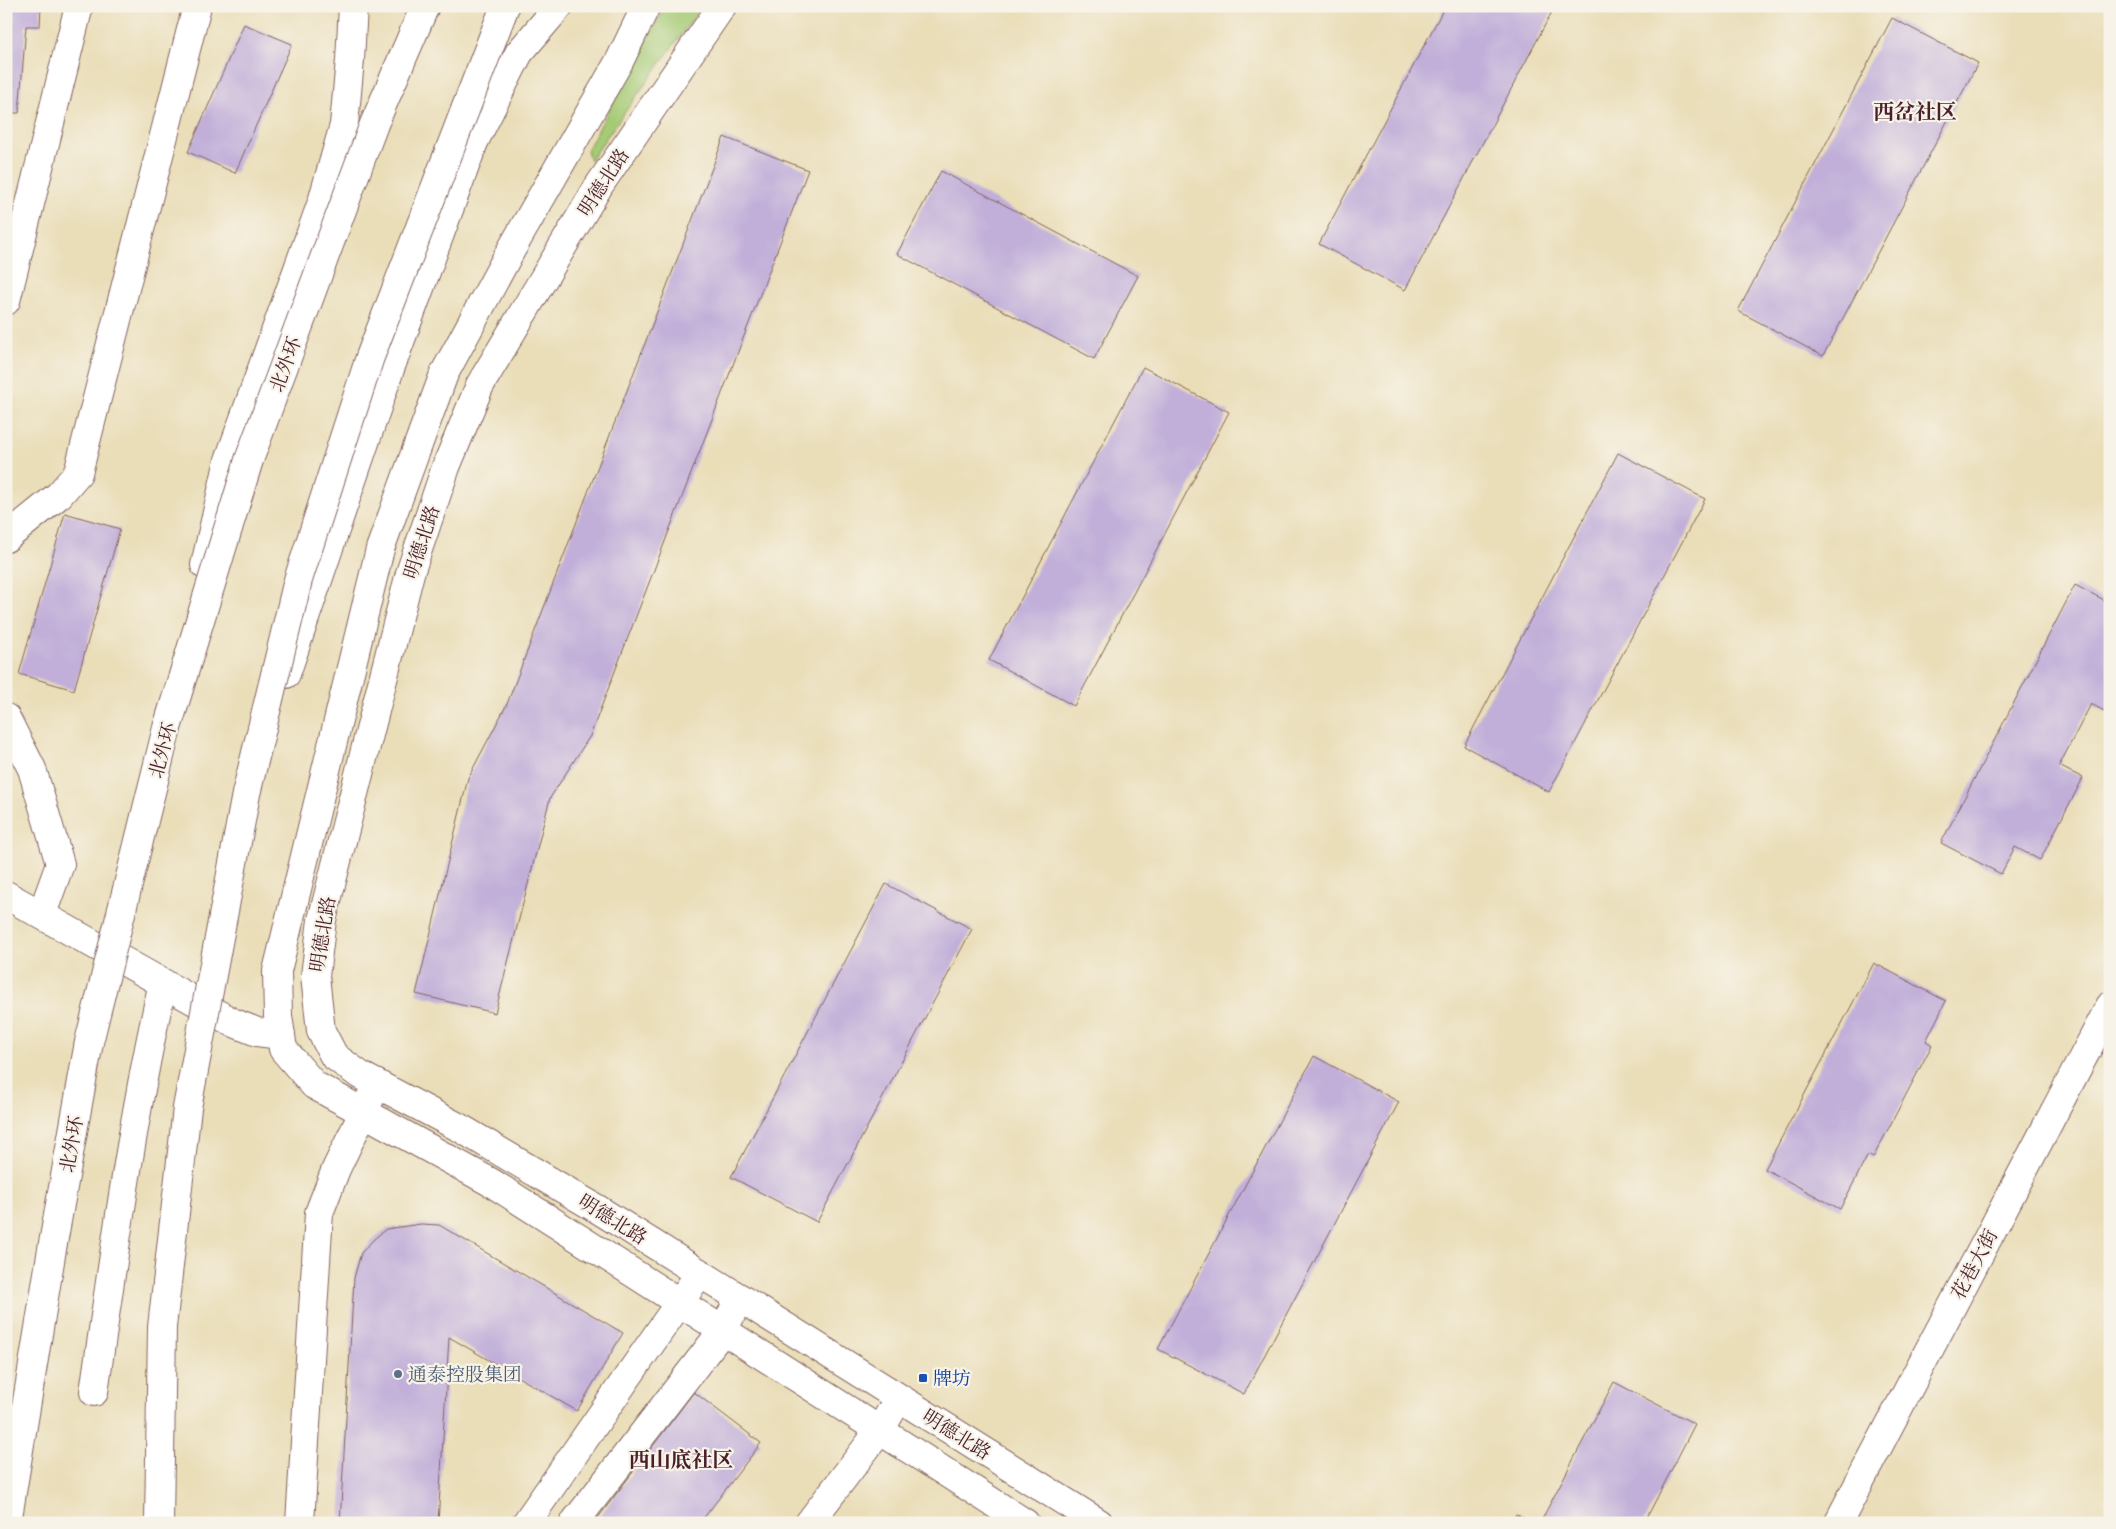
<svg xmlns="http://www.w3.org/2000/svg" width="2116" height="1529" viewBox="0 0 2116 1529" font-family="'IM FELL French Canon','Noto Serif SC',serif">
	<rect width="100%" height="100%" fill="#f7f3e8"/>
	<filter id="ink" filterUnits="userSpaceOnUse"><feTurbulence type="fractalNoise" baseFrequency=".02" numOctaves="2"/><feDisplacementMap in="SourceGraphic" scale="10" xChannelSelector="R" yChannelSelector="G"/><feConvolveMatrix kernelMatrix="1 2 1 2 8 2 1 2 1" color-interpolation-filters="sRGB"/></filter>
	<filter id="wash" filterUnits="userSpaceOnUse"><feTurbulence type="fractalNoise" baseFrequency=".0096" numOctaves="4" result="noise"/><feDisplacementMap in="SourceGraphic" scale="20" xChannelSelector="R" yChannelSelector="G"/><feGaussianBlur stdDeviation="1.12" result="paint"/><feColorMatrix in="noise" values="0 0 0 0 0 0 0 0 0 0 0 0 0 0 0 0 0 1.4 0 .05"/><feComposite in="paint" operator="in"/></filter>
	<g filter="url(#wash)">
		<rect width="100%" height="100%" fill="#eadeb9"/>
		<path fill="#a6cb75" stroke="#787550" d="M666 6H702L590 160 587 150Z"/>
		<g id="blocks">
			<g fill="#c1afd9">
				<path d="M6 6H41L40 26H26L19 113H6Z"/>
				<path d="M1445 6H1555L1405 290 1319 244Z"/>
				<path d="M1892 18 1978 63 1823 356 1738 311Z"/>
				<path d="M244 24 292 44 235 173 188 152Z"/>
				<path d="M724 137 808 170 590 736 550 798 495 1013 416 994 468 778 507 704Z"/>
				<path d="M941 171 1138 276 1094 359 897 254Z"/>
				<path d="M1143 367 1229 412 1074 706 989 660Z"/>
				<path d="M1618 453 1705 499 1549 792 1464 746Z"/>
				<path d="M65 513 120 529 74 690 19 674Z"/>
				<path d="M2075 585 2110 603V714L2091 704 2059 766 2083 778 2040 860 2015 847 2001 874 1941 843Z"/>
				<path d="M886 884 972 929 817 1222 731 1177Z"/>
				<path d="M1874 963 1946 1001 1926 1041 1932 1045 1873 1158 1868 1155 1840 1209 1765 1169Z"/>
				<path d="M1314 1056 1399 1102 1244 1394 1158 1349Z"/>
				<path d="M421 1224 439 1225 623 1333 577 1411 449 1337 438 1523H340L354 1278 361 1253 374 1239 386 1229Z"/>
				<path d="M1614 1382 1695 1424 1644 1523H1540Z"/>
				<path d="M694 1392 761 1443 700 1523H594Z"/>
				<path d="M1516 1514 1532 1523H1512Z"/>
			</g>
		</g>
	</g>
	<g filter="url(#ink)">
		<use href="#blocks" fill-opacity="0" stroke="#82625d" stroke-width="1"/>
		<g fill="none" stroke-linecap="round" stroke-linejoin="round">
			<g stroke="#82625d" stroke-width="30">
				<g id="minor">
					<path d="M6 301 79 6"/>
					<path d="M6 538 59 495 78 473 196 10 193 6"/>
					<path d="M6 718 32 769 60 864 42 914"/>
					<path d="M6 895 232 1022 257 1032 281 1035"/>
					<path d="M94 1392C114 1255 132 1117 163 983"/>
					<path d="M300 1523 319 1213 336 1169 377 1084"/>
					<path d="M526 1523 700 1273"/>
					<path d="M574 1523 723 1330 740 1298"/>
					<path d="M809 1523 880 1430 899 1398"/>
				</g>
			</g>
			<g stroke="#82625d" stroke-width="30">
				<g id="major">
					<path d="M646 6 620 60 511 250 444 374 380 549 277 971 278 1016 283 1049 314 1085 492 1183 1025 1523"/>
					<path d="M722 6 600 184 480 385 446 467 410 573 322 920 315 976 321 1031 334 1056 360 1075 462 1129 599 1210 1099 1523"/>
					<path d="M1838 1523 2110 1006"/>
				</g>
			</g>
			<g stroke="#82625d" stroke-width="30">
				<g id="highway">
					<path d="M205 565 229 460 322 202 344 125 350 60 353 6"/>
					<path d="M286 674 390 369 474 142 519 53 559 6"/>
				</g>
			</g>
			<use href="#minor" stroke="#fff" stroke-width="28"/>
			<use href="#major" stroke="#fff" stroke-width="28"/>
			<use href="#highway" stroke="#fff" stroke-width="28"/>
			<g stroke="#82625d" stroke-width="30" stroke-linecap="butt">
				<g id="highway-bridge">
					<path d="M7 1523 52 1249 89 1042 167 728 249 460 374 124 425 6"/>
					<path d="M159 1523 162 1327 187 1108 246 794 298 580 370 357 505 6"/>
				</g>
			</g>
			<use href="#highway-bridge" stroke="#fff" stroke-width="28"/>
		</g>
	</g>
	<circle fill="#5c6f8a" stroke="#f7f3e8" stroke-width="2" cx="398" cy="1374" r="5"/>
	<rect fill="#1a4fb4" stroke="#f7f3e8" stroke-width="2" x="918" y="1373" width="10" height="10" rx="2.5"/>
	<g text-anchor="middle" stroke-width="4.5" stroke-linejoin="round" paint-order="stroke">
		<g font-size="19" fill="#4a1f2b" stroke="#f7f3e8">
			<text transform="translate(603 182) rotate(-57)" y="7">明德北路</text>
			<text transform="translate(285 364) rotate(-70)" y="7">北外环</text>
			<text transform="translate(421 542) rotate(-72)" y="7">明德北路</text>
			<text transform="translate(162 750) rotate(-75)" y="7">北外环</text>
			<text transform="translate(322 934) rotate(-81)" y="7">明德北路</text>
			<text transform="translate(71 1144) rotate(-80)" y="7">北外环</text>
			<text transform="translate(613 1219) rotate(32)" y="7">明德北路</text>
			<text transform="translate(1974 1264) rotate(-62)" y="7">花巷大街</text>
			<text transform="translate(957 1434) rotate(32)" y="7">明德北路</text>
		</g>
		<g font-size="19" fill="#4e5e75" stroke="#f7f3e8" text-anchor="start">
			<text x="408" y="1381">通泰控股集团</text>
		</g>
		<g font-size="19" fill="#164399" stroke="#f7f3e8" text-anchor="start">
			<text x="933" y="1385">牌坊</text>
		</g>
		<g font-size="21" font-weight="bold" fill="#4a1f2b" stroke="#f7f3e8">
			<text x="1915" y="119">西岔社区</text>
			<text x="681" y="1467">西山底社区</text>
		</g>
	</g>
	<rect width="2116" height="1529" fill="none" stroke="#f7f3e8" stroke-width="25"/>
</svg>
